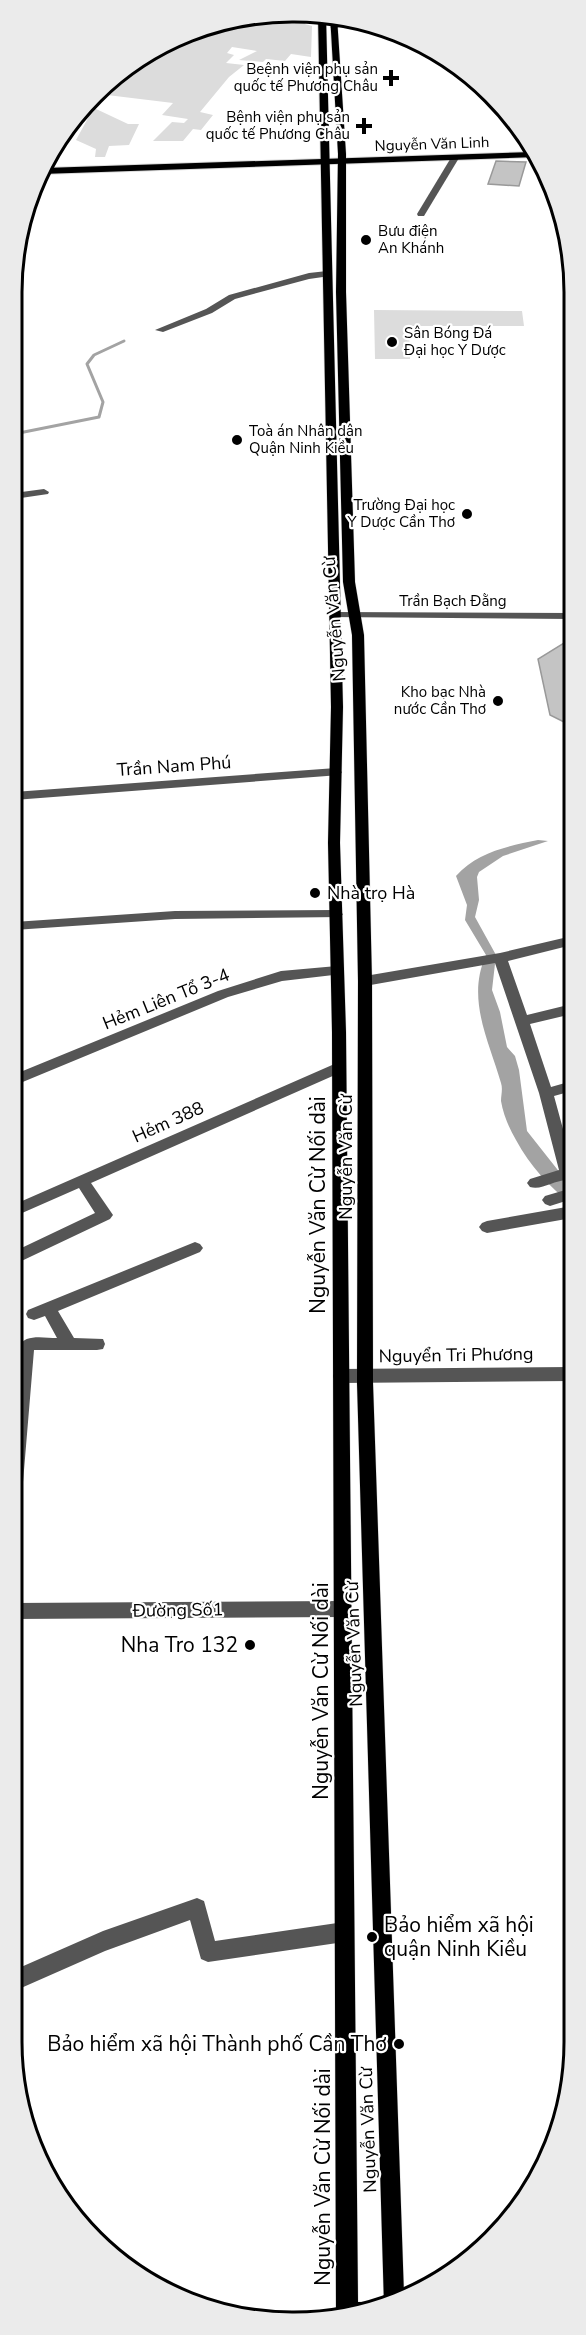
<svg xmlns="http://www.w3.org/2000/svg" width="586" height="2335" viewBox="0 0 586 2335" font-family="'Nunito Sans',sans-serif">
	<rect width="100%" height="100%" fill="#fff"/>
	<g fill="#dcdcdc">
		<path d="M306 16 305 24 312 26 311 57 291 54 285 61 266 59 263 62 239 60 257 51 232 47 227 53 234 55 226 63 244 65 229 77 200 112 213 115 201 130 193 129 183 141H153L172 122 184 123 188 119 162 115 173 103 107 95 94 108 128 124H139L129 145 109 146 105 157H95L96 149 76 140 93 109 88 108 122 70 221 21Z"/>
		<path d="M374 310 522 311 524 326H409L410 359H375Z"/>
	</g>
	<path fill="#a3a3a3" d="M538 840 548 841 503 856 479 872 477 877 479 900 475 917 496 955 492 990 500 1012 507 1047 515 1056 519 1070 527 1131 572 1188V1205C549 1186 530 1166 516 1140 509 1128 503 1114 501 1101 501 1095 503 1089 501 1083 489 1041 466 999 486 955L465 920 467 905 456 876C477 852 508 846 538 840Z"/>
	<g fill="none" stroke-linecap="round" stroke-linejoin="round">
		<path stroke="#a3a3a3" stroke-width="3" d="M14 434 99 417 103 402 87 364 94 355 124 341"/>
	</g>
	<g fill="#c4c4c4" stroke="#999" stroke-width="1.5">
		<path d="M496 161 526 162 519 186 488 184Z"/>
		<path d="M572 638V726L550 715 538 659Z"/>
	</g>
	<g fill="none" stroke-linecap="round" stroke-linejoin="round">
		<g stroke="#dbdbdb" stroke-width="1">
			<g id="major">
				<path d="M330 14 337 17 346 154V292L355 582 364 635 372 981 373 1383 404 2295 384 2305 357 1383 358 981 352 635 343 582 336 292 338 154Z"/>
				<path d="M318 15H326L343 707 340 843 346 1032 358 2302H367L375 2305 376 2308 366 2313 336 2316 332 1032 328 843 331 707Z"/>
			</g>
		</g>
		<g stroke="#dbdbdb" stroke-width="2">
			<path id="highway" d="M533 152 537 157 42 174 44 168Z"/>
		</g>
		<g fill="#555" fill-rule="evenodd">
			<path d="M346 19 359 23H349L334 29 330 27Z"/>
			<path d="M452 156 459 158 424 216H418L417 214Z"/>
			<path d="M327 271 330 272V276L309 279 235 299 212 313 163 332 155 330 206 309 229 295 309 273Z"/>
			<path d="M44 489 49 492 48 494 14 499V493Z"/>
			<path d="M335 612 572 613V619L331 617V613Z"/>
			<path d="M336 768 342 772 340 775 14 800V792Z"/>
			<path d="M336 910 343 914 341 917 175 919 14 930V922L175 911Z"/>
			<path d="M572 936V945L508 961 527 1015 572 1004V1014L530 1024 551 1087 572 1081V1091L554 1096 572 1162V1181C557 1177 544 1191 530 1187L527 1183 530 1179 559 1170 539 1093 495 963 365 986 358 981 365 976 500 953Z"/>
			<path d="M337 966 342 968 344 971 342 974 282 981 228 997 13 1086V1075L218 991 281 971Z"/>
			<path d="M339 1062 346 1067 344 1071 91 1183 113 1215 110 1219 13 1265V1252L95 1213 79 1188 13 1217V1205Z"/>
			<path d="M572 1188V1199L550 1206 545 1204 542 1200 545 1196Z"/>
			<path d="M572 1206V1218L487 1233 482 1231 479 1227 482 1223 487 1221Z"/>
			<path d="M195 1242 200 1244 203 1248 200 1252 58 1311 74 1338 103 1339 105 1344 103 1349 97 1350H34L22 1494 19 1499 13 1501V1402L18 1347C25 1333 44 1338 57 1338L45 1316 34 1320 28 1318 26 1314 28 1310Z"/>
			<path d="M572 1367V1381L341 1383 335 1381 333 1376 335 1371 341 1369Z"/>
			<path d="M343 1601 349 1603 352 1609 349 1615 343 1617 13 1619V1603Z"/>
			<path d="M197 1898 204 1901 215 1941 344 1922 351 1925 354 1932 351 1939 344 1942 208 1962 201 1959 190 1920 105 1951 12 1992V1971L103 1931Z"/>
		</g>
		<use href="#major" fill="#000" fill-rule="evenodd"/>
		<use href="#highway" fill="#000" fill-rule="evenodd"/>
	</g>
	<g fill="#000" stroke="#fff" stroke-width="2">
		<path d="M388 69h6v6h6v6h-6v6h-6v-6h-6v-6h6z"/>
		<path d="M361 117h6v6h6v6h-6v6h-6v-6h-6v-6h6z"/>
		<circle cx="366" cy="240" r="6"/>
		<circle cx="392" cy="342" r="6"/>
		<circle cx="237" cy="440" r="6"/>
		<circle cx="467" cy="514" r="6"/>
		<circle cx="498" cy="701" r="6"/>
		<circle cx="315" cy="893" r="6"/>
		<circle cx="250" cy="1645" r="6"/>
		<circle cx="372" cy="1937" r="6"/>
		<circle cx="399" cy="2044" r="6"/>
	</g>
	<g text-anchor="middle" stroke-width="4.5" stroke-linejoin="round" paint-order="stroke">
		<g font-size="15" fill="#000" stroke="#fff" text-anchor="end">
			<text x="378" y="74">Beệnh viện phụ sản<tspan x="378" dy="17">quốc tế Phương Châu</tspan></text>
			<text x="350" y="122">Bệnh viện phụ sản<tspan x="350" dy="17">quốc tế Phương Châu</tspan></text>
			<text x="378" y="236" text-anchor="start">Bưu điện<tspan x="378" dy="17">An Khánh</tspan></text>
			<text x="404" y="338" text-anchor="start">Sân Bóng Đá<tspan x="404" dy="17">Đại học Y Dược</tspan></text>
			<text x="249" y="436" text-anchor="start">Toà án Nhân dân<tspan x="249" dy="17">Quận Ninh Kiều</tspan></text>
			<text x="455" y="510">Trường Đại học<tspan x="455" dy="17">Y Dược Cần Thơ</tspan></text>
			<text x="486" y="697">Kho bạc Nhà<tspan x="486" dy="17">nước Cần Thơ</tspan></text>
		</g>
		<g font-size="15" fill="#000" stroke="#fff">
			<text transform="translate(432 144) rotate(-2)" y="5">Nguyễn Văn Linh</text>
			<text x="453" y="606">Trần Bạch Đằng</text>
		</g>
		<g font-size="18" fill="#000" stroke="#fff">
			<text transform="translate(334 619) rotate(-95)" y="6">Nguyễn Văn Cừ</text>
			<text transform="translate(174 766) rotate(-4)" y="6">Trần Nam Phú</text>
			<text transform="translate(166 999) rotate(-22)" y="6">Hẻm Liên Tổ 3-4</text>
			<text transform="translate(168 1122) rotate(-24)" y="6">Hẻm 388</text>
			<text transform="translate(346 1157) rotate(-90)" y="6">Nguyễn Văn Cừ</text>
			<text transform="translate(456 1355) rotate(-1)" y="6">Nguyển Tri Phương</text>
			<text transform="translate(178 1610) rotate(-1)" y="6">Đường Số1</text>
			<text transform="translate(354 1644) rotate(-92)" y="6">Nguyễn Văn Cừ</text>
			<text transform="translate(368 2130) rotate(-92)" y="6">Nguyễn Văn Cừ</text>
		</g>
		<g font-size="18" fill="#000" stroke="#fff" text-anchor="start">
			<text x="327" y="899">Nhà trọ Hà</text>
		</g>
		<g font-size="21" fill="#000" stroke="#fff">
			<text transform="translate(318 1205) rotate(-90)" y="7">Nguyễn Văn Cừ Nối dài</text>
			<text transform="translate(321 1691) rotate(-90)" y="7">Nguyễn Văn Cừ Nối dài</text>
			<text transform="translate(323 2177) rotate(-90)" y="7">Nguyễn Văn Cừ Nối dài</text>
		</g>
		<g font-size="21" fill="#000" stroke="#fff" text-anchor="end">
			<text x="238" y="1652">Nha Tro 132</text>
			<text x="384" y="1932" text-anchor="start">Bảo hiểm xã hội<tspan x="384" dy="24">quận Ninh Kiều</tspan></text>
			<text x="387" y="2051">Bảo hiểm xã hội Thành phố Cần Thơ</text>
		</g>
	</g>
	<path d="M0 0H586V2335H0ZM292 22H294A270 270 0 0 1 564 292V2042A270 270 0 0 1 294 2312H292A270 270 0 0 1 22 2042V292A270 270 0 0 1 292 22Z" fill="#ebebeb" fill-rule="evenodd"/>
	<path fill="none" stroke="#000" stroke-width="3" d="M292 22H294A270 270 0 0 1 564 292V2042A270 270 0 0 1 294 2312H292A270 270 0 0 1 22 2042V292A270 270 0 0 1 292 22Z"/>
</svg>
